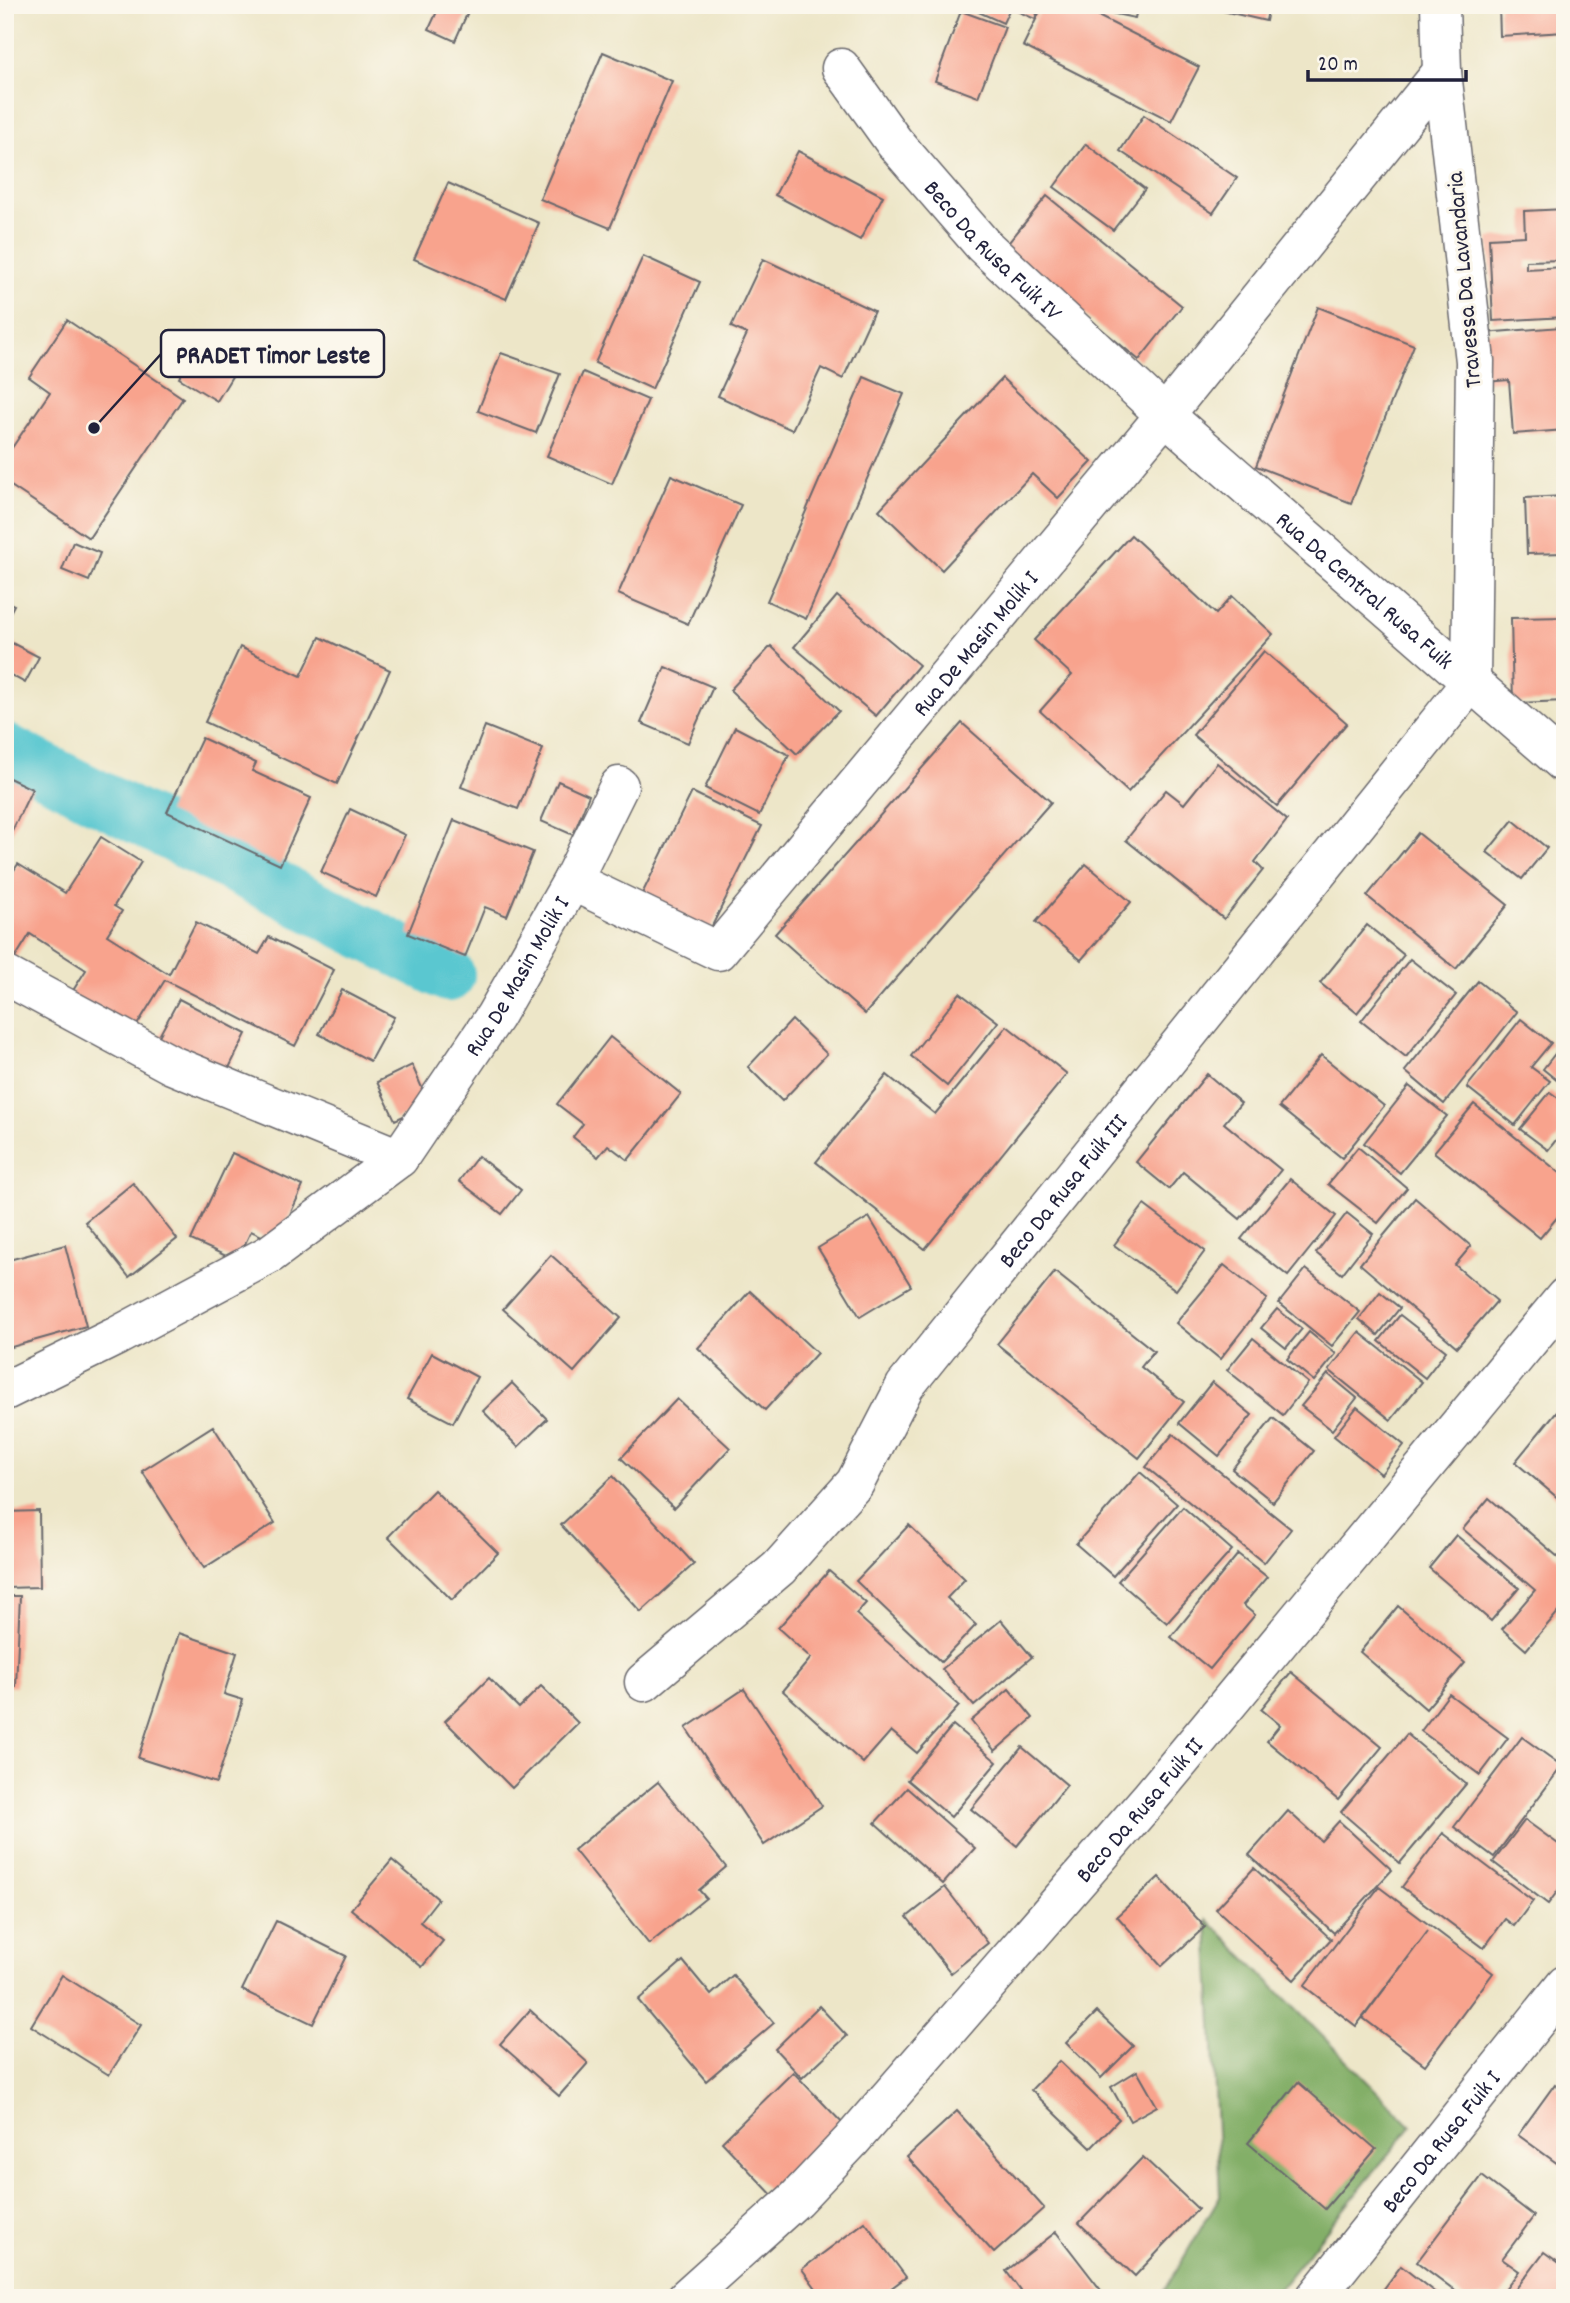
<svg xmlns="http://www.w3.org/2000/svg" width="1570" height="2303" viewBox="0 0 1570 2303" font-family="Dekko,sans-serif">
	<rect width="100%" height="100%" fill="#fbf7ec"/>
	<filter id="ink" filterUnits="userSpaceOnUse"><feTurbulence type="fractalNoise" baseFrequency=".0143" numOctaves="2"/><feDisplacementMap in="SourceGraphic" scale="14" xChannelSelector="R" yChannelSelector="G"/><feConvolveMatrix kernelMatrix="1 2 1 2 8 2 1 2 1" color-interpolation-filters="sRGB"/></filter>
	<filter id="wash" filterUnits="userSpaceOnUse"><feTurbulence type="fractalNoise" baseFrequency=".00686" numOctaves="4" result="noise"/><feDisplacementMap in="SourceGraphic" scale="28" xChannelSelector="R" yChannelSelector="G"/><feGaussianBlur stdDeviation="1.57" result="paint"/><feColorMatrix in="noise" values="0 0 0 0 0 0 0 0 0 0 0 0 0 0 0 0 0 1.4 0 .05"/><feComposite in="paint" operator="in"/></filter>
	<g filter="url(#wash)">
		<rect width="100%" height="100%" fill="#ede6c8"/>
		<path fill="#83af67" stroke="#526851" stroke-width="2" d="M1207 1919 1411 2126 1272 2298H1160L1220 2196Z"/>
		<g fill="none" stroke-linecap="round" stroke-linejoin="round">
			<path stroke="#5ac7d0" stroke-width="54" d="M5 750 448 975"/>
		</g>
		<g id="blocks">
			<g fill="#f8a38d">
				<path d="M440 5H471L455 41 429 29Z"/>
				<path d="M963 5H1040L1035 19 1010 8 1003 23Z"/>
				<path d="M1043 5H1096L1092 13 1199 67 1171 121 1023 46Z"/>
				<path d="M1103 5H1138L1135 18 1101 11Z"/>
				<path d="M1197 5H1269L1266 21Z"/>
				<path d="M1499 5H1565V32L1500 36Z"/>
				<path d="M961 11 1005 27 978 97 935 81Z"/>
				<path d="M603 52 672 81 610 228 540 199Z"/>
				<path d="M1144 115 1237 178 1213 213 1120 151Z"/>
				<path d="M1086 144 1145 189 1113 230 1054 187Z"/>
				<path d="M798 151 883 196 860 240 775 195Z"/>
				<path d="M448 183 539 223 506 299 414 259Z"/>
				<path d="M1047 196 1182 306 1139 360 1004 248Z"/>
				<path d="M1565 209V260L1526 261V269L1565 267V317L1493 321 1489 238 1525 236 1524 211Z"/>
				<path d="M643 256 700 282 652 389 595 363Z"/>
				<path d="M763 259 874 311 843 379 821 368 792 430 718 396 747 334 731 327Z"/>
				<path d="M1318 307 1414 345 1351 503 1256 466Z"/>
				<path d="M67 320 183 398 89 538 5 482V458L50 392 29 377Z"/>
				<path d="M1561 327 1565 375V430L1513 434 1509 380 1486 382 1483 333Z"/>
				<path d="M204 337 242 360 217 401 179 378Z"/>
				<path d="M501 353 560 374 536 433 478 411Z"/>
				<path d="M583 372 648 400 612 484 547 456Z"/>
				<path d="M864 377 904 394 806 619 767 601Z"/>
				<path d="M1002 378 1092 462 1058 498 1032 474 942 570 879 510Z"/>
				<path d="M671 475 741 505 688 624 618 594Z"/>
				<path d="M1565 496V553L1527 554 1525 498Z"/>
				<path d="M1131 535 1216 614 1232 596 1273 634 1128 792 1040 711 1072 675 1034 640Z"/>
				<path d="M73 542 100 553 89 581 62 570Z"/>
				<path d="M837 596 919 665 876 716 794 647Z"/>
				<path d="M5 601 14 605 5 622Z"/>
				<path d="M1565 617V701L1513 703 1511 618Z"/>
				<path d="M320 637 390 670 337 784 205 722 240 647 301 676Z"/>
				<path d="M12 643 39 657 25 683 5 672V657Z"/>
				<path d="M771 646 839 711 797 754 730 690Z"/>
				<path d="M1264 651 1347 723 1277 806 1193 735Z"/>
				<path d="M665 667 713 687 688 743 641 723Z"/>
				<path d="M962 723 1051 802 865 1014 775 934Z"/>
				<path d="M485 726 543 749 518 809 461 787Z"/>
				<path d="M735 727 789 755 759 815 705 788Z"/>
				<path d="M202 738 256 763 252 771 311 798 280 865 167 812Z"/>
				<path d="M1217 763 1287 820 1255 862 1263 870 1224 919 1126 840 1166 790 1184 804Z"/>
				<path d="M5 776 32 789 5 846Z"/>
				<path d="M558 781 589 795 573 835 541 821Z"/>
				<path d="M692 792 762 826 709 932 640 898Z"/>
				<path d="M350 809 405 835 376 897 321 872Z"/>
				<path d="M454 820 533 852 507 916 485 907 465 957 408 934Z"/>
				<path d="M1513 820 1547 848 1522 879 1487 852Z"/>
				<path d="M1418 833 1508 905 1456 969 1367 896Z"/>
				<path d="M101 837 141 862 114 906 122 911 107 935 169 974 196 922 259 954 269 937 334 970 295 1046 165 980 129 1038 67 1000 86 970 30 934 5 974V884L18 864 65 893Z"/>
				<path d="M1086 864 1131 902 1081 960 1036 922Z"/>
				<path d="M1367 925 1404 955 1357 1013 1320 983Z"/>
				<path d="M1410 959 1456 995 1406 1057 1361 1021Z"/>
				<path d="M1478 981 1517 1012 1444 1104 1405 1071Z"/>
				<path d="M342 990 394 1017 370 1061 319 1034Z"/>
				<path d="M960 993 998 1022 947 1086 911 1056Z"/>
				<path d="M179 999 246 1034 221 1084 152 1049Z"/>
				<path d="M1521 1019 1551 1043 1531 1067 1550 1081 1515 1125 1467 1087Z"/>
				<path d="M792 1020 827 1054 782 1101 748 1067Z"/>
				<path d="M1007 1026 1067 1074 925 1249 816 1162 887 1075 935 1114Z"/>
				<path d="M610 1037 681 1094 628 1160 608 1145 598 1157 573 1137 583 1124 557 1104Z"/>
				<path d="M1565 1041V1087L1543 1069Z"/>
				<path d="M1321 1055 1384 1106 1342 1158 1279 1107Z"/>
				<path d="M412 1065 429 1104 395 1120 377 1082Z"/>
				<path d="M1207 1074 1241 1103 1224 1123 1281 1170 1240 1219 1183 1172 1169 1189 1136 1162Z"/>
				<path d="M1409 1086 1447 1116 1400 1173 1364 1143Z"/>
				<path d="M1550 1092 1565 1103V1129L1548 1150 1520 1129Z"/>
				<path d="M1474 1104 1565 1177V1208L1540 1238 1434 1152Z"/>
				<path d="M1358 1147 1407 1188 1378 1223 1328 1184Z"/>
				<path d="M232 1153 303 1186 277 1243 251 1231 237 1261 191 1240Z"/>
				<path d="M478 1156 521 1190 502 1214 459 1181Z"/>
				<path d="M1290 1179 1336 1216 1288 1276 1241 1239Z"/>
				<path d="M133 1183 177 1239 129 1277 85 1222Z"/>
				<path d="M1415 1198 1471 1246 1455 1265 1497 1301 1457 1347 1360 1264Z"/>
				<path d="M1144 1205 1205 1251 1176 1290 1114 1245Z"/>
				<path d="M1347 1213 1373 1234 1342 1274 1316 1253Z"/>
				<path d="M869 1217 911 1286 860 1317 818 1248Z"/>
				<path d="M65 1245 86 1326 8 1348 5 1338V1261Z"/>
				<path d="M551 1255 621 1318 574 1372 503 1309Z"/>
				<path d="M1224 1265 1267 1299 1220 1359 1176 1323Z"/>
				<path d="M1306 1269 1360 1312 1332 1346 1279 1303Z"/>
				<path d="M1055 1272 1154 1351 1141 1367 1184 1402 1139 1458 997 1344Z"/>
				<path d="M750 1291 817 1353 765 1410 698 1348Z"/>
				<path d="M1380 1292 1400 1308 1378 1335 1359 1319Z"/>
				<path d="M1277 1309 1302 1329 1286 1348 1261 1328Z"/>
				<path d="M1400 1315 1446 1351 1425 1378 1379 1341Z"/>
				<path d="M1309 1332 1336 1354 1314 1381 1287 1359Z"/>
				<path d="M1359 1332 1422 1382 1391 1420 1329 1370Z"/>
				<path d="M1253 1338 1308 1383 1283 1415 1227 1370Z"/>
				<path d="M432 1353 477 1377 453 1423 407 1399Z"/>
				<path d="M1328 1374 1357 1398 1332 1430 1301 1406Z"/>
				<path d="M1212 1382 1252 1415 1219 1456 1179 1423Z"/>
				<path d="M512 1383 547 1419 518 1447 483 1411Z"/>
				<path d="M677 1399 730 1448 674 1508 621 1458Z"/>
				<path d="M1357 1407 1404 1445 1381 1474 1334 1436Z"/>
				<path d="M1556 1412 1565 1420V1504L1515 1462Z"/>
				<path d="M1273 1418 1314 1451 1273 1502 1232 1469Z"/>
				<path d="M213 1426 275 1523 204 1568 142 1471Z"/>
				<path d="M1173 1434 1291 1529 1264 1563 1146 1467Z"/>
				<path d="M1140 1472 1177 1504 1113 1576 1076 1544Z"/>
				<path d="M613 1476 694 1564 641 1612 561 1525Z"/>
				<path d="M434 1490 498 1553 452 1600 388 1537Z"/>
				<path d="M1489 1498 1565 1563V1604L1526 1650 1502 1629 1535 1590 1463 1529Z"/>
				<path d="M1183 1507 1232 1550 1167 1623 1118 1581Z"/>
				<path d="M39 1511 40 1587 5 1588V1512Z"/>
				<path d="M909 1525 965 1579 947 1598 976 1625 941 1662 856 1581Z"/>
				<path d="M1456 1535 1519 1588 1491 1621 1429 1568Z"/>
				<path d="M1238 1554 1267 1577 1243 1605 1255 1615 1210 1669 1171 1637Z"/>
				<path d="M829 1571 866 1603 856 1614 959 1706 917 1753 891 1731 863 1763 783 1691 811 1658 778 1628Z"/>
				<path d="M5 1596H20L16 1687 5 1686Z"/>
				<path d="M1398 1606 1465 1663 1426 1709 1360 1652Z"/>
				<path d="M1001 1620 1032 1657 974 1706 942 1669Z"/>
				<path d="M179 1633 237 1653 224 1694 243 1700 216 1783 138 1758Z"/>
				<path d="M1291 1672 1382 1747 1338 1800 1267 1741 1280 1725 1261 1709Z"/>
				<path d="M489 1678 519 1708 541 1686 578 1723 512 1788 445 1721Z"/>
				<path d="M744 1689 822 1806 764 1845 686 1728Z"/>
				<path d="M1009 1689 1033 1718 995 1751 971 1721Z"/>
				<path d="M1449 1694 1508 1738 1480 1775 1421 1731Z"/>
				<path d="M953 1725 997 1762 951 1817 907 1780Z"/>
				<path d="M1407 1734 1466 1784 1400 1863 1341 1812Z"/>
				<path d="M1522 1737 1562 1766 1494 1857 1454 1827Z"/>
				<path d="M1022 1747 1067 1785 1017 1846 971 1809Z"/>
				<path d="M658 1782 726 1867 699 1890 706 1898 649 1944 574 1850Z"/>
				<path d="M907 1788 975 1848 943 1884 875 1823Z"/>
				<path d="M1288 1811 1321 1841 1339 1821 1392 1870 1334 1933 1249 1855Z"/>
				<path d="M1525 1820 1565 1849V1881L1548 1904 1493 1862Z"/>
				<path d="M1443 1833 1533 1901 1514 1926 1505 1919 1484 1948 1402 1887Z"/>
				<path d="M392 1860 438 1899 420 1922 443 1941 422 1967 351 1909Z"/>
				<path d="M1254 1868 1331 1939 1294 1980 1216 1909Z"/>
				<path d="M1159 1877 1205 1927 1162 1966 1117 1916Z"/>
				<path d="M945 1887 988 1943 951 1973 907 1917Z"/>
				<path d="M1379 1887 1493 1973 1425 2065 1363 2018 1428 1931 1356 2026 1304 1986Z"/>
				<path d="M276 1921 346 1956 313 2024 242 1990Z"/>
				<path d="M683 1961 711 1995 733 1975 774 2023 706 2081 638 2000Z"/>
				<path d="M62 1975 141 2025 109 2075 31 2026Z"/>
				<path d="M819 2006 847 2036 802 2078 775 2049Z"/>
				<path d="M530 2010 588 2063 559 2096 500 2044Z"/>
				<path d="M1097 2012 1133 2046 1101 2078 1066 2043Z"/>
				<path d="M1059 2061 1119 2119 1091 2148 1031 2090Z"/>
				<path d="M1137 2071 1157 2106 1130 2121 1111 2087Z"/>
				<path d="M793 2072 848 2129 777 2200 722 2142Z"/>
				<path d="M1298 2082 1376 2149 1325 2209 1248 2143Z"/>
				<path d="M1555 2084 1565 2091V2169L1518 2135Z"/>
				<path d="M957 2111 1044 2208 994 2253 907 2157Z"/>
				<path d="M1143 2157 1198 2209 1135 2276 1079 2223Z"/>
				<path d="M1482 2176 1534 2216 1502 2259 1519 2271 1499 2298H1465L1417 2262Z"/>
				<path d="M865 2222 906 2277 878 2298H823L802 2269Z"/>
				<path d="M1056 2232 1107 2298H1026L1006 2271Z"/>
				<path d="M1544 2252 1565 2267V2298H1509Z"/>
				<path d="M1401 2266 1442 2298H1377Z"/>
			</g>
		</g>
	</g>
	<g filter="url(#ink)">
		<use href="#blocks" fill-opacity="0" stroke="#69676c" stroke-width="2"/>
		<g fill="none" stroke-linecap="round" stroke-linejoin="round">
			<g stroke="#69676c" stroke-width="41">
				<g id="minor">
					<path id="s1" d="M841 68 894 142 983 245 1165 415 1565 764"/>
					<path d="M572 881 619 786"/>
					<path d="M5 975 172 1065 399 1158"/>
					<path id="s2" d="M5 1391 117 1336 270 1254 399 1158 495 1016 572 881 718 951 1165 415 1442 72"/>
					<path id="s3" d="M644 1682 779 1568 855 1483 905 1386 1471 682 1475 361 1442 72 1440 5"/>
					<path id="s4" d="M686 2298 796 2199 851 2141 1149 1799 1565 1297"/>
					<path id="s5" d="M1315 2298 1565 1985"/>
				</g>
			</g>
			<use href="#minor" stroke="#fff" stroke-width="38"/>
		</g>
	</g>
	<g text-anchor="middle" stroke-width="6" stroke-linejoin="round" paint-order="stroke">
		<g font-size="24" fill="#22223b" stroke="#fbf7ec">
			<text dy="8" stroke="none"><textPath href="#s1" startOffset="238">Beco Da Rusa Fuik IV</textPath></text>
			<text transform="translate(1463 280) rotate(-95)" y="8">Travessa Da Lavandaria</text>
			<text dy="8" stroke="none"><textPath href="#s1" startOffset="742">Rua Da Central Rusa Fuik</textPath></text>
			<text dy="8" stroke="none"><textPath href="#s2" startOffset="1349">Rua De Masin Molik I</textPath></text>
			<text dy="8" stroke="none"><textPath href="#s2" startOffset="676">Rua De Masin Molik I</textPath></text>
			<text dy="8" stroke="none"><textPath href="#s3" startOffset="651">Beco Da Rusa Fuik III</textPath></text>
			<text dy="8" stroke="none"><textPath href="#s4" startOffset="667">Beco Da Rusa Fuik II</textPath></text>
			<text dy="8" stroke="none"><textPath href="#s5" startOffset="201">Beco Da Rusa Fuik I</textPath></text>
		</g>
	</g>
	<path fill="none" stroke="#22223b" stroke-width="2.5" d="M94 428L161 354"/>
	<circle fill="#22223b" stroke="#fbf7ec" stroke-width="2.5" cx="94" cy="428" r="7"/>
	<rect fill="#fbf7ec" stroke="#22223b" stroke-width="2.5" x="161" y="330" width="223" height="47" rx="7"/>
	<g font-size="26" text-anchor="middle" font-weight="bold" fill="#22223b">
		<text x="273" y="363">PRADET Timor Leste</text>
	</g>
	<rect width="1570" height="2303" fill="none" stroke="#fbf7ec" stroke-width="28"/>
	<path d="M1308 70v10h158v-10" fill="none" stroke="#22223b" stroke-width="3.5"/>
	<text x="1318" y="70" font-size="21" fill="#22223b" stroke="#fbf7ec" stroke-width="5" paint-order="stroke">20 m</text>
</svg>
